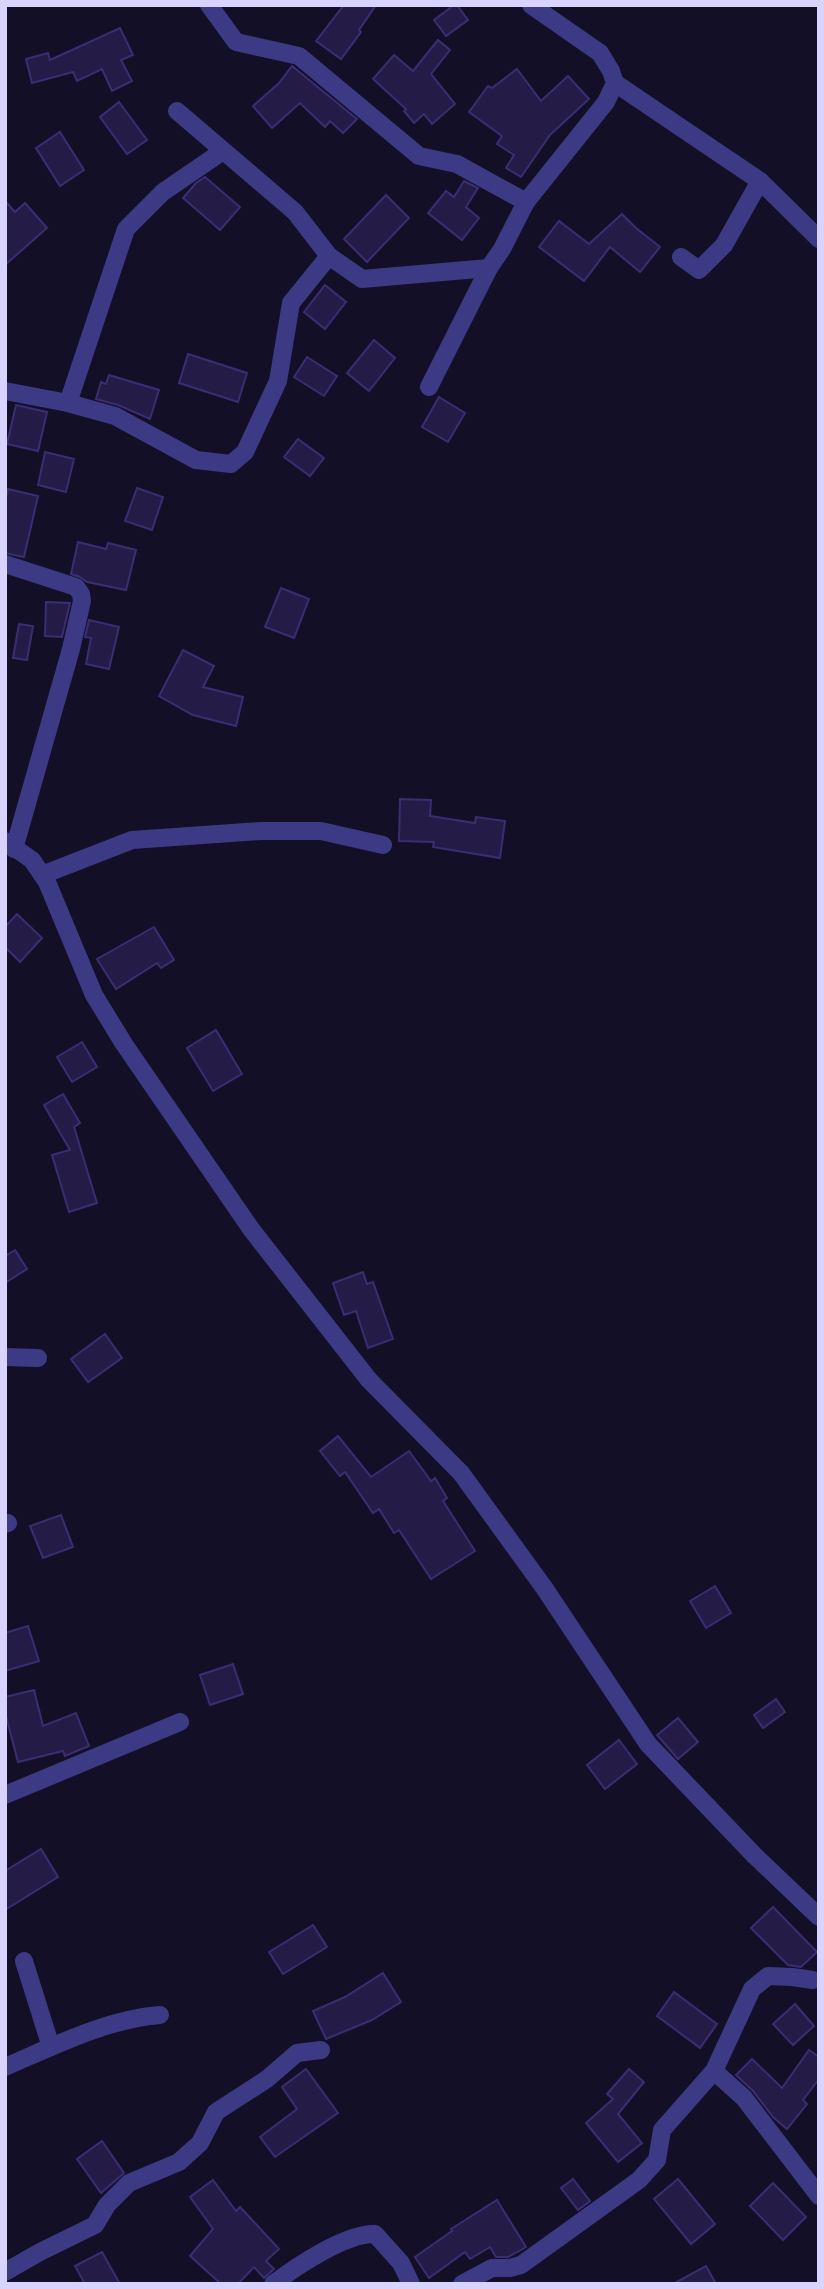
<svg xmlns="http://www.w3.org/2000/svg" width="824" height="2289" font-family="'DM Sans',sans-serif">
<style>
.building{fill:#241b47;stroke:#3b2d73;stroke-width:2}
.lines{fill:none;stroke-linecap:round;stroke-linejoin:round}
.minor{stroke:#3d3a85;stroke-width:18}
</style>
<rect width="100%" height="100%" fill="#130f26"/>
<!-- building -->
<g class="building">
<path d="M344,5H376L359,30L361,32L341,59L316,41Z"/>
<path d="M454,5H457L468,20L446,36L434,20Z"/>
<path d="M120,28L133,55L121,60L132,81L112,91L102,69L77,81L73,72L32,83L26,59L48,53L50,60Z"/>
<path d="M438,40L450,50L431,74L455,104L432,124L424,114L414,123L404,111L406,109L373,79L394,55L413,71Z"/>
<path d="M292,66L357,119L343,133L330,121L325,127L300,103L272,128L253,106L279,83Z"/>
<path d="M517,69L541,101L568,76L589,99L550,135L521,177L506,168L514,155L497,144L502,136L469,112L488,86L492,88Z"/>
<path d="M119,102L147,140L127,154L100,117Z"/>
<path d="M60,132L84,170L60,186L36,148Z"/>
<path d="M205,177L240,207L220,230L183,198L196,183Z"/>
<path d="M464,181L478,188L466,207L479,218L462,240L428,213L446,191L454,197Z"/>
<path d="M386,195L409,218L367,262L344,239Z"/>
<path d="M5,201L15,212L25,203L47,228L5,265Z"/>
<path d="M622,214L636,228L660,247L640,272L610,247L584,281L539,247L559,221L589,244Z"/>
<path d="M325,285L346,302L325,329L304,312Z"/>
<path d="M374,340L395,358L369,391L347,373Z"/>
<path d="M188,354L247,373L238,402L179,383Z"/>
<path d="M307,357L337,376L324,396L294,377Z"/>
<path d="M109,375L159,390L150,419L118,405L96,399L101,382L106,384Z"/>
<path d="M439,397L465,413L448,442L422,427Z"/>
<path d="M16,405L47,412L38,451L7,444Z"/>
<path d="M298,439L324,458L310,476L284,457Z"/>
<path d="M45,452L74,459L66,492L38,485Z"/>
<path d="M137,488L163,497L152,530L125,521Z"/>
<path d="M8,489L38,496L24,557L5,553V502Z"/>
<path d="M78,542L106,549L108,543L136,550L126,590L87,582L80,577L71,574Z"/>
<path d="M281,588L309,599L294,638L265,627Z"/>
<path d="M46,602L70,603L62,637L45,636Z"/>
<path d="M89,620L119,627L109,669L86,664L91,638L85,637Z"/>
<path d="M19,624L33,626L27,660L13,658Z"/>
<path d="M183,650L214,666L203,687L243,697L236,726L193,715L159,696Z"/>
<path d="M400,799L431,800L430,816L475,823L476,817L505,821L500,858L433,847L434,842L399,841Z"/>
<path d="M17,914L42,938L20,962L5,947V927Z"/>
<path d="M154,927L174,960L161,968L157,963L116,989L97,959Z"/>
<path d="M216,1030L242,1074L213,1091L187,1048Z"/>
<path d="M82,1042L97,1067L72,1082L57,1057Z"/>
<path d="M63,1094L80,1123L74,1127L97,1203L69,1212L52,1155L70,1150L44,1105Z"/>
<path d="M15,1250L27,1269L5,1283V1256Z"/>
<path d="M363,1272L367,1284L373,1282L393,1339L368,1348L356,1311L344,1315L333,1283Z"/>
<path d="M105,1334L122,1358L88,1382L71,1359Z"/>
<path d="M338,1436L371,1477L409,1451L431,1481L435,1478L447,1498L443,1501L475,1551L431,1579L399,1530L394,1533L379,1509L373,1513L345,1472L340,1476L320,1451Z"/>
<path d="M61,1515L73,1547L43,1558L30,1526Z"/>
<path d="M715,1586L731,1613L706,1628L690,1601Z"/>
<path d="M28,1626L39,1661L5,1671V1633Z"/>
<path d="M233,1664L243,1694L210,1705L200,1675Z"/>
<path d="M34,1690L43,1726L76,1713L89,1746L65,1756L63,1751L18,1762L5,1712V1697Z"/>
<path d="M776,1699L785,1712L763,1728L754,1715Z"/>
<path d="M678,1718L698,1742L678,1759L657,1735Z"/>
<path d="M619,1740L637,1764L605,1789L587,1765Z"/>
<path d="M41,1849L58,1877L5,1910V1871Z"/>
<path d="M773,1907L817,1952L801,1967L788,1965L751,1928Z"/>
<path d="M313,1925L327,1947L283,1974L269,1952Z"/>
<path d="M383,1973L401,2002L372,2020L326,2039L313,2011L345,1997Z"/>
<path d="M674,1992L717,2024L700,2048L657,2016Z"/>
<path d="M795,2004L814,2026L793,2045L773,2024Z"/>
<path d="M809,2050L819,2057V2079L803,2100L807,2104L787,2129L773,2117L753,2091L736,2075L752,2059L782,2088Z"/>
<path d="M306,2069L338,2113L275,2157L260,2137L297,2109L282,2087Z"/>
<path d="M629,2069L644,2082L618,2114L642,2143L618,2162L586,2123L613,2099L607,2094Z"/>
<path d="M102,2141L124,2173L101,2193L77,2159Z"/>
<path d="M573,2179L590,2201L578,2210L561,2188Z"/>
<path d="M678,2179L715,2224L691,2244L654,2199Z"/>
<path d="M213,2180L236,2211L240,2207L279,2249L266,2261L274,2269L264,2278L254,2267L238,2284H221L190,2256L213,2229L190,2197Z"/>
<path d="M773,2183L806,2217L783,2240L750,2206Z"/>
<path d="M497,2200L526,2247L508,2257H496L490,2247L470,2259L465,2252L429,2278L415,2257L452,2231L451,2229Z"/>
<path d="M102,2252L120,2284H85L75,2266Z"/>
<path d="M706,2266L716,2284H673Z"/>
</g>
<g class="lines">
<!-- minor -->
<g class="minor">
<path d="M209,5L236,42L299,56L419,156L457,164L526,202"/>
<path d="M615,83L760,181L819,239"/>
<path d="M177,111L295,212L329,256L362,279L489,268"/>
<path d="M681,257L699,270L724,245L760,181"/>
<path d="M429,387L489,268L502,249L526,202L606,102L615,83L611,71L600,53L531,5"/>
<path d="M5,391L68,403L115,416L196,460L231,464L245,452L278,381L291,303L329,256"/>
<path d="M68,403L126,229L163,192L223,151"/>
<path d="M5,564L76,587L81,594L82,601L71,649L14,849"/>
<path d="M5,841L32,860L47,882L94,995L124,1044L251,1229L369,1380L461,1473L545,1589L648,1744L754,1855L819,1917"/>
<path d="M42,875L132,840L261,831H321L383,845"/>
<path d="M5,1357L38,1358"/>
<path d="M5,1524L8,1523"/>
<path d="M5,1795L180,1722"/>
<path d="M24,1961L51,2047"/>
<path d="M5,2067C54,2046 107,2019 160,2015"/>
<path d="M714,2071L744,2098L819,2196"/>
<path d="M5,2272L40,2252L95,2225L107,2205L129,2183L179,2162L200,2143L216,2112L267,2079L297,2053L321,2050"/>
<path d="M273,2284C297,2266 346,2233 375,2234L401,2263L411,2284"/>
<path d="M462,2284L492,2268H510L521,2265L639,2180L657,2160L662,2130L714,2071L752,1989L768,1976L792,1977L813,1980"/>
</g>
</g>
<!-- border -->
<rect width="824" height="2289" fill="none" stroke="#d9d4ff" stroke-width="14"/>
</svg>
